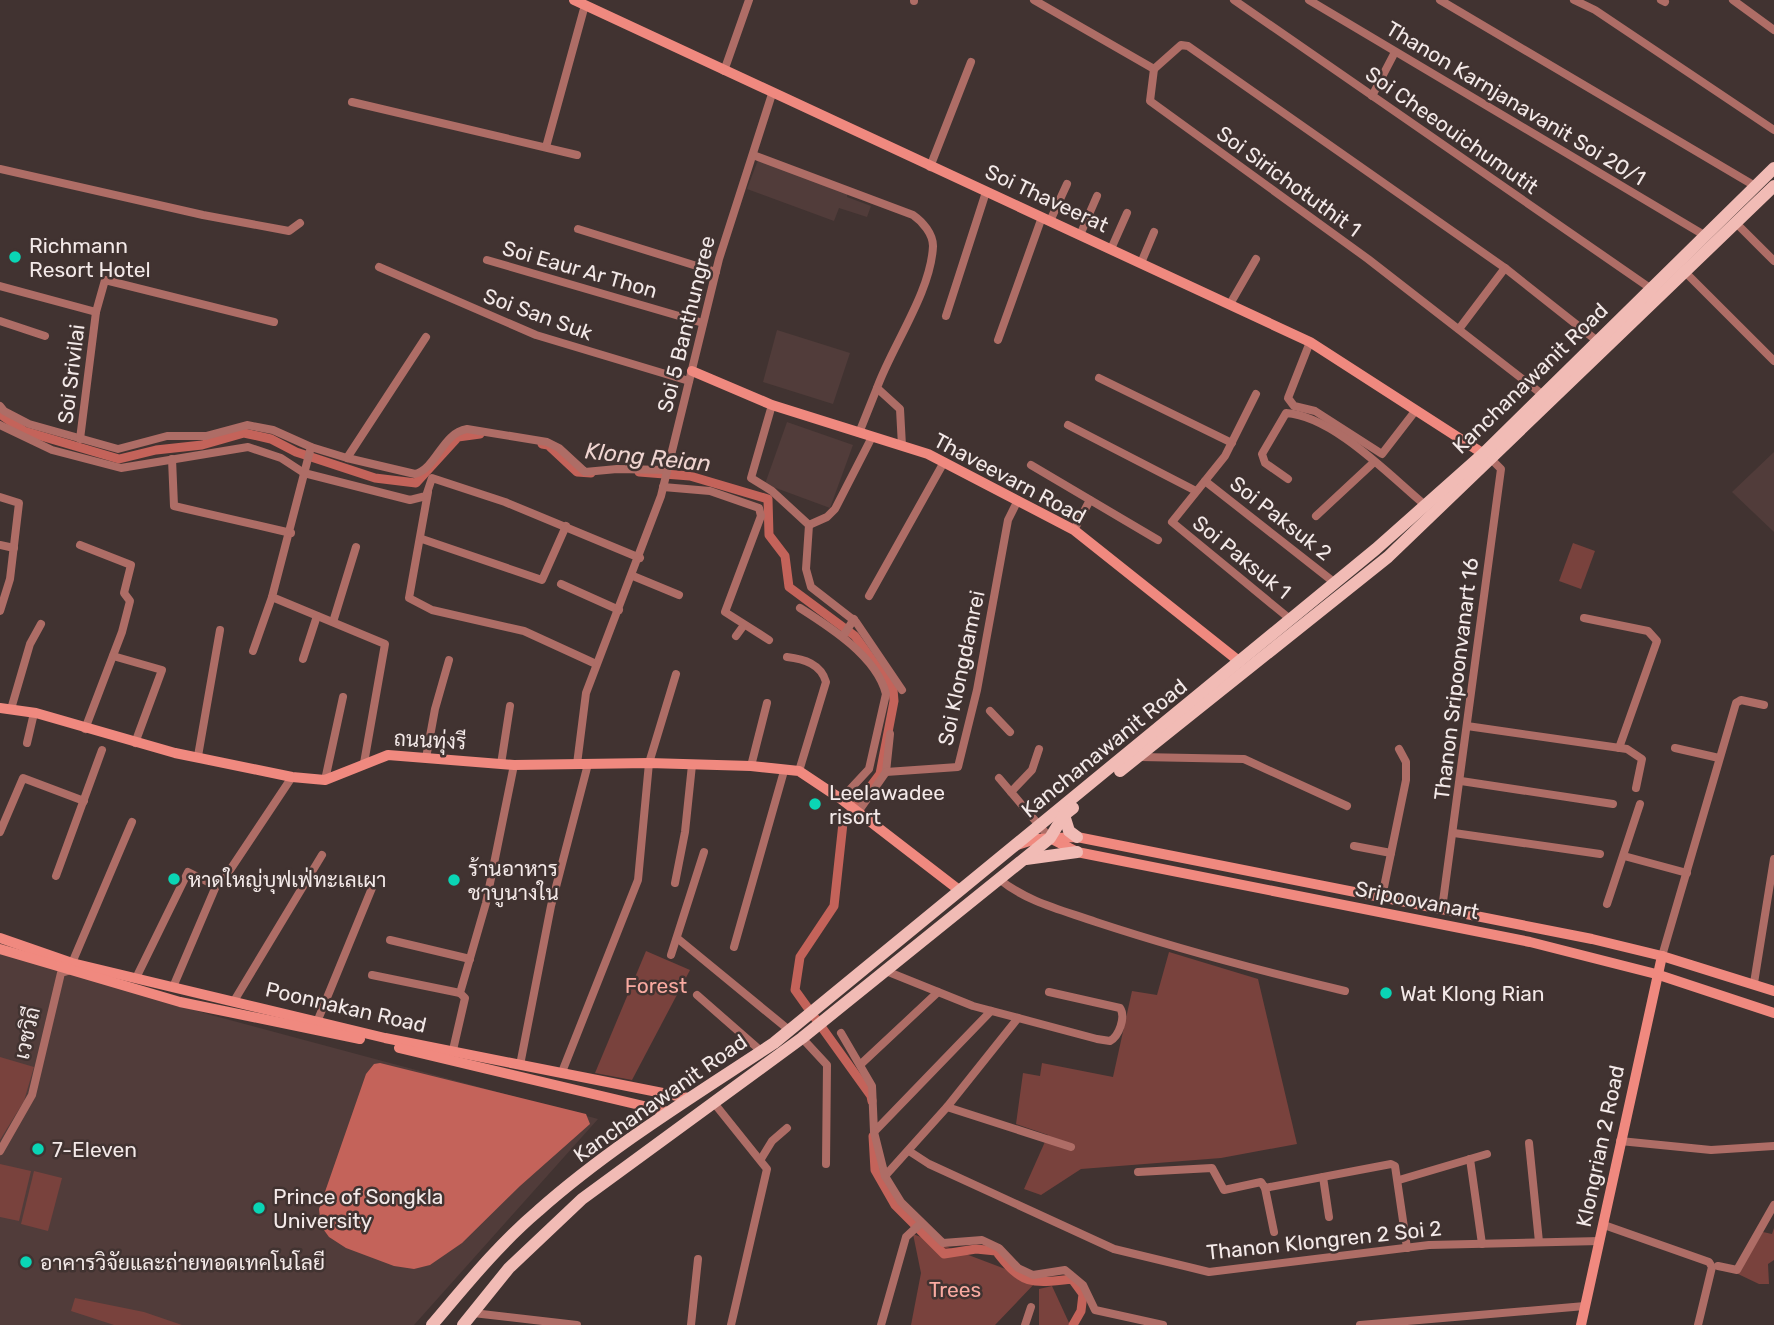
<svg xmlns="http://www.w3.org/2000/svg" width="1774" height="1325" font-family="Rubik,Sarabun,sans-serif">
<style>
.built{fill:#513c3a}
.green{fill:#79423d}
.water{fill:#c4635a}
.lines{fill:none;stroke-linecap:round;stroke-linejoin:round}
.canal{stroke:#c4635a;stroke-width:9}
.street{stroke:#ae6d66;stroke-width:8}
.secondary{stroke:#f0897f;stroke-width:10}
.primary{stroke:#f1bbb5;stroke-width:12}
.poi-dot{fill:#0ad5b5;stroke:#413331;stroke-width:2.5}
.labels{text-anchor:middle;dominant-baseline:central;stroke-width:5;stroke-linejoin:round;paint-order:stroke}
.street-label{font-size:21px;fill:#f3e9e8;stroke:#413331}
.poi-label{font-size:21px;fill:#f3e9e8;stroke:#413331;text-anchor:start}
.park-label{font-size:21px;fill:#f9aaa1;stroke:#413331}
.water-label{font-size:23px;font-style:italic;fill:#efd4d0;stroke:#413331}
</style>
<rect width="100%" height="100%" fill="#413331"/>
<!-- built -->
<g class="built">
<path d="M758,160L847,192V197L871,206L867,217L839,208L834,221L747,189Z"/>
<path d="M777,330L850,353L833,404L763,382Z"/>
<path d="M787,422L853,445L830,508L765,484Z"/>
<path d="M1774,452V532L1732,492Z"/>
<path d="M0,952L211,1015L598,1119L414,1325H0Z"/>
</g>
<!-- green -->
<g class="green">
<path d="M1573,543L1595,551L1581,589L1559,581Z"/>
<path d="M646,951L690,970L632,1080L595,1073Z"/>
<path d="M1169,952L1258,979L1297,1144L1221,1158L1081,1169L1041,1195L1024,1189L1048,1135L1016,1124L1023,1073L1040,1076L1042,1063L1113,1077L1132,991L1157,995Z"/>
<path d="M0,1057L34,1067L24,1101L0,1140Z"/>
<path d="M0,1164L31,1171L19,1221L0,1217Z"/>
<path d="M34,1171L62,1178L48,1231L21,1224Z"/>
<path d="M1774,1228V1260L1768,1264L1769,1284H1759L1738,1274L1763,1232L1772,1234Z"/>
<path d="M913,1234L1037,1281L995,1325H911L921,1273Z"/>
<path d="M1052,1286L1070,1325H1039V1289Z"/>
<path d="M75,1298L144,1312L182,1325H114L71,1311Z"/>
</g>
<!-- water -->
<path class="water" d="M380,1063L586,1114L590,1124L520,1186L462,1243L430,1265L414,1269L394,1266L346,1248L329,1237L321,1226L319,1209L366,1074L374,1064Z"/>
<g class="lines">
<!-- canal -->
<g class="canal">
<path d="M0,414L24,431L119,459L156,450L202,445L244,433L271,439L296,452L375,478L416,483L458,437L480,434"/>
<path d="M542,444L548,445L577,472L591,473"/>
<path d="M639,472L690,476L768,499L769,535L785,556L789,587L855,636L893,689L894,701L880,774L843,823L834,906L800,957L795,990L871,1096L872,1101"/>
<path d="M873,1136L875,1170L895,1205L944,1254L976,1249L996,1251C1022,1285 1031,1284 1072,1279L1083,1294L1081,1311L1073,1325"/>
</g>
<!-- street -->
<g class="street">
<path d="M1034,0L1154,69"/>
<path d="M1234,0L1650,288"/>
<path d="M1309,0L1704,235"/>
<path d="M1440,0L1755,186"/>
<path d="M1574,0L1595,10L1774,130"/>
<path d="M1661,0L1665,2"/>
<path d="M1733,0L1774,30"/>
<path d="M914,1V0"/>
<path d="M1154,69L1181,45L1188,46L1505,268L1596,340"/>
<path d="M1154,69L1150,101L1368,259L1543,395"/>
<path d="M724,71L749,0"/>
<path d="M1372,96L1395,52"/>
<path d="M352,102L577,155"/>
<path d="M546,147L585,5"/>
<path d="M753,155L913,215C923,222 933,234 933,246C931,292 892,346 877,388L900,409L902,446"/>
<path d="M930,167L971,62"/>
<path d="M0,169L203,215L289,231L300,223"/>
<path d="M1050,221L1067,184"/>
<path d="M1735,222L1774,261"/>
<path d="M578,229L716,272"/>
<path d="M1080,235L1097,196"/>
<path d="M1111,249L1127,213"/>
<path d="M487,260L703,323"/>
<path d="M1141,263L1154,232"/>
<path d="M379,267L536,335L689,381"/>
<path d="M1684,271L1774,361"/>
<path d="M0,286L96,312"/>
<path d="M1230,304L1256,259"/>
<path d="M946,316L986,192"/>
<path d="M0,321L45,336"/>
<path d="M1459,329L1505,268"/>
<path d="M998,340L1042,217"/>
<path d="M1310,342L1288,398L1294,406L1315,411L1382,454L1416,410"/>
<path d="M1099,378L1232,443"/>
<path d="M1256,394L1225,456L1172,522L1290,619"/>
<path d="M772,405L751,478L772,491L809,525L806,569L811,587L856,622L902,690"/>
<path d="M0,406L4,411L29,424L118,449L167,436H206L247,425L273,430L311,447L347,458L415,474C437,468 442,433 467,429L547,442L559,448L585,472L617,469L667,470"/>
<path d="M0,425L52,450L121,468L248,447L281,458L304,473L410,500L426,496L432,478L505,502L640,558"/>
<path d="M1068,425L1196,491"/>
<path d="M859,433L877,388"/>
<path d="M80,439L96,312L105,280L274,322"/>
<path d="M311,447L272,597L385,644L364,763"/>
<path d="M347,458L426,337"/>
<path d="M172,459L174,506L291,533"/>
<path d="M1031,465L1158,540"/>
<path d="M1288,479L1265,463L1262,454L1286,413C1333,416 1389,475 1425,505"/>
<path d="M1205,481L1335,583"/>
<path d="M663,487L710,491L759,508L761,516L725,612L769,640"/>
<path d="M428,492L409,598L432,610L524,631L596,664"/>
<path d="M0,497L19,503L10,579L0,611"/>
<path d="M1316,516L1373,463"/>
<path d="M809,525L827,517L835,509L872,437"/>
<path d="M1074,530L1090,500"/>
<path d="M422,539L542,580L566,526"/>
<path d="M0,545L14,548"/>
<path d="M80,545L131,565L124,593L130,601L122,632L85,729"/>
<path d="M633,576L679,595"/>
<path d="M561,584L619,610"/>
<path d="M869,596L944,462"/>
<path d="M800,608C830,627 877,657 886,694L869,769L841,799"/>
<path d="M1584,618L1648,631L1657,641L1619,748"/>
<path d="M333,622L356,547"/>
<path d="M736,636L744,625"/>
<path d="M843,636L854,619"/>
<path d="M253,651L272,597"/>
<path d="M113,656L162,670L135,743"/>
<path d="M787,657C804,659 821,664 826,682L799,771"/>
<path d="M303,659L317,616"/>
<path d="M11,709L30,644L41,624"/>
<path d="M990,711L1010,732"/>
<path d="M1467,726L1627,749L1642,759L1636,788"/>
<path d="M27,743L34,713"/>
<path d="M1675,748L1719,758"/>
<path d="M198,756L220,630"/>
<path d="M1140,757L1244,759L1347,806"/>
<path d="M426,758L435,709L449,660"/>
<path d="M501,764L510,706"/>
<path d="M577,764L586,693L661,496L719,259L772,94"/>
<path d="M751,766L767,703"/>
<path d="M886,772L890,734"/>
<path d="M999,778L1050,838"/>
<path d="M325,780L343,697"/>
<path d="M1461,781L1613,804"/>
<path d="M1011,792L1032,770L1039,749"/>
<path d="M858,812L886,772L958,767L977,690L1008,520L1018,500"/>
<path d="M0,832L23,778L84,801"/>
<path d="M1454,833L1600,854"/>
<path d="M1354,846L1391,853"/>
<path d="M1624,856L1687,873"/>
<path d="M56,876L102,750"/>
<path d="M999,879C1027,902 1062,910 1096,922C1178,949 1261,971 1345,991"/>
<path d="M675,883L685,832L692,765"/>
<path d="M216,886L222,882L292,777"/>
<path d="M1382,897L1406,780V762L1399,749"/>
<path d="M1607,904L1640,804"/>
<path d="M1442,909L1501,469L1490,458"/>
<path d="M677,938L789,1030"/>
<path d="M390,940L470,959"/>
<path d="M734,947L784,771"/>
<path d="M671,955L704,852"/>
<path d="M1662,956L1736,703L1741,700L1764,705"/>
<path d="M72,963L132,822"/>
<path d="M886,971L973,1006L1097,1039L1110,1041C1119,1036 1126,1017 1120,1008L1049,992"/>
<path d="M372,975L460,993"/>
<path d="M136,978L188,872L216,886"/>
<path d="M1754,983L1774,859"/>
<path d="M173,987L216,886"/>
<path d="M697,995L761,1051"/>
<path d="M234,1001L322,855"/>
<path d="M1018,1018L947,1107L885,1176L901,1202L943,1243L982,1240L999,1248L1018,1268L1033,1275L1065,1270L1083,1285L1095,1310L1163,1325"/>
<path d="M317,1022L372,888"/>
<path d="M841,1033L872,1086L874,1132L991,1011"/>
<path d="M802,1038L827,1065L826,1164"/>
<path d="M453,1050L465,998L460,993L486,903L514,765"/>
<path d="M861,1064L938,992"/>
<path d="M520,1065L551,906L588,764"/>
<path d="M562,1072L638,880L649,763L676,674"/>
<path d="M714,1103L767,1169L731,1325"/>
<path d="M947,1107L1071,1147"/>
<path d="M874,1132L885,1176"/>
<path d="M1620,1141L1711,1150L1774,1146"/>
<path d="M1529,1143L1539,1242"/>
<path d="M0,1151L32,1095L61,973L68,971"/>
<path d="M909,1151L929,1164L1114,1249L1209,1272L1429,1245L1600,1241"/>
<path d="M761,1159L772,1141L787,1128"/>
<path d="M1470,1159L1482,1244"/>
<path d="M1138,1172L1212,1168L1224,1190L1261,1182L1265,1188L1391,1164L1395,1166L1407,1248"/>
<path d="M1323,1177L1329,1217"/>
<path d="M1399,1180L1487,1154"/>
<path d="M1265,1188L1274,1232"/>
<path d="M1604,1225L1709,1262L1712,1267L1698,1325"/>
<path d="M1718,1266L1737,1270L1774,1205"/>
<path d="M473,1313L577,1325"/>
<path d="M691,1325L698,1259"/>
<path d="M881,1325L906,1237L921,1223"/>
<path d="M1025,1325L1031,1307"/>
<path d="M1360,1325L1585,1306"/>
</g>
<!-- secondary -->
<g class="secondary">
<path d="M574,0L1310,342L1490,458"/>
<path d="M692,371L772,405L928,454L1074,530L1240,662"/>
<path d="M0,708L36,713L175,753L292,777L325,780L388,755L514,765L649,763L751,766L799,771L841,799L959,890"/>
<path d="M1052,839L1077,852L1530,942L1656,974L1774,1013"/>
<path d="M1017,845L1036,839L1077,837L1592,939L1662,956L1774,991"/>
<path d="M0,938L72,963L385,1038L688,1098"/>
<path d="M0,949L180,1002L360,1039"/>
<path d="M399,1048L669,1112"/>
<path d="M1581,1325L1662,956"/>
</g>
<!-- primary -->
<g class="primary">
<path d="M1120,771L1388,557L1774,186"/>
<path d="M1064,815L1069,831L1077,837"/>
<path d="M1026,859L1077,852"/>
<path d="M432,1325C466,1285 498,1245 538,1211C610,1147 694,1096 774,1043L1376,549L1483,454L1774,168"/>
<path d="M463,1325L509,1268L582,1199L802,1038L1050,838L1064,815L1073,808"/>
</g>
</g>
<!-- markers -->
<g class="poi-dot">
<circle cx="15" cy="257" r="7"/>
<circle cx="815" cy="804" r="7"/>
<circle cx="174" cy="879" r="7"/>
<circle cx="454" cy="880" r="7"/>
<circle cx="1386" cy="993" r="7"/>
<circle cx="38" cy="1149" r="7"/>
<circle cx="259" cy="1208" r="7"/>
<circle cx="26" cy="1262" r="7"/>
</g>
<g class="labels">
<!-- street labels -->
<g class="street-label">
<text transform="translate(1516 103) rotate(31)">Thanon Karnjanavanit Soi 20/1</text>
<text transform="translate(1452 130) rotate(35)">Soi Cheeouichumutit</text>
<text transform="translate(1289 181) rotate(36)">Soi Sirichotuthit 1</text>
<text transform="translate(1047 198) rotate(25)">Soi Thaveerat</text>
<text transform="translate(580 269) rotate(16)">Soi Eaur Ar Thon</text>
<text transform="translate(538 314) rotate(20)">Soi San Suk</text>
<text transform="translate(686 324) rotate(-76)">Soi 5 Banthungree</text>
<text transform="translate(71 374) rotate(-83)">Soi Srivilai</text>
<text transform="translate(1530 378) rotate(-44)">Kanchanawanit Road</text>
<text transform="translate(1010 478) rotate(28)">Thaveevarn Road</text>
<text transform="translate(1281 518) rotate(38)">Soi Paksuk 2</text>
<text transform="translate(1242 557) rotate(39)">Soi Paksuk 1</text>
<text transform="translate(961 668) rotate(-78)">Soi Klongdamrei</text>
<text transform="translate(1456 679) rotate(-83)">Thanon Sripoonvanart 16</text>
<text transform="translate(430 740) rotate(3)">ถนนทุ่งรี</text>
<text transform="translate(1104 748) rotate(-39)">Kanchanawanit Road</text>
<text transform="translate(1417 900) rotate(11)">Sripoovanart</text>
<text transform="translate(346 1007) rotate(13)">Poonnakan Road</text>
<text transform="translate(27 1033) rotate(-77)">เวชวิถี</text>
<text transform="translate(660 1098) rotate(-35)">Kanchanawanit Road</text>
<text transform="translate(1600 1146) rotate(-78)">Klongrian 2 Road</text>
<text transform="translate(1324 1240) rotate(-6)">Thanon Klongren 2 Soi 2</text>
</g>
<!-- poi labels -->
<g class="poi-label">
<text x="29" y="245">Richmann<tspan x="29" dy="24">Resort Hotel</tspan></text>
<text x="829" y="792">Leelawadee<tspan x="829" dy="24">risort</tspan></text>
<text x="468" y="868">ร้านอาหาร<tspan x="468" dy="24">ชาบูนางใน</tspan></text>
<text x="188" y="879">หาดใหญ่บุฟเฟ่ทะเลเผา</text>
<text x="1400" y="993">Wat Klong Rian</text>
<text x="52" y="1149">7-Eleven</text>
<text x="273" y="1196">Prince of Songkla<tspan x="273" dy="24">University</tspan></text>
<text x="40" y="1262">อาคารวิจัยและถ่ายทอดเทคโนโลยี</text>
</g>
<!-- park labels -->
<g class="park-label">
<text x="656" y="985">Forest</text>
<text x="955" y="1289">Trees</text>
</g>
<!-- water labels -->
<g class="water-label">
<text transform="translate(648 457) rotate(6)">Klong Reian</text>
</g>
</g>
</svg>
